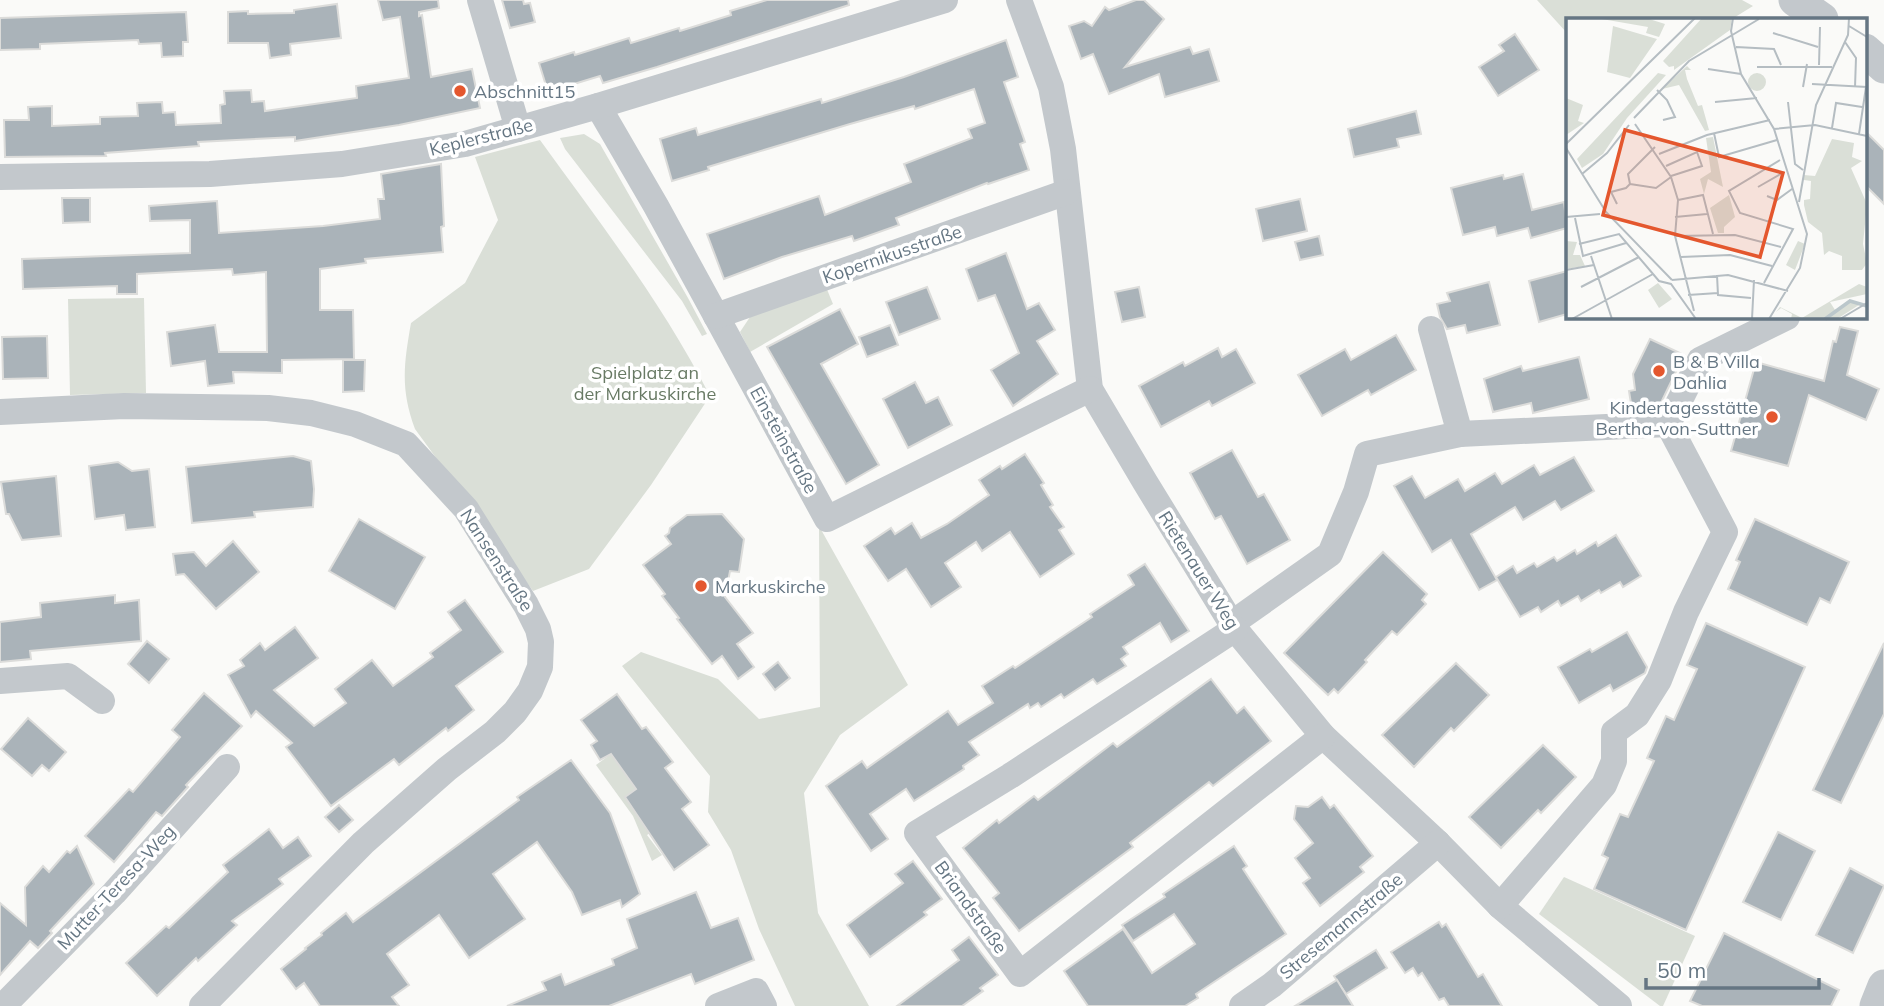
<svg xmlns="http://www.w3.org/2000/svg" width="1884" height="1006" font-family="Mulish,sans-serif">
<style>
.green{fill:#dadfd7}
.building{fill:#aab3b9;stroke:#dcdcda;stroke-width:2}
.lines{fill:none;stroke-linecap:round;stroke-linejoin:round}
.minor{stroke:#c3c8cc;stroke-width:26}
.tertiary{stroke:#c3c8cc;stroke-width:33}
.poi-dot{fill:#e4572e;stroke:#fff;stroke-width:2.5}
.labels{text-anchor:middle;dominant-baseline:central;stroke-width:7;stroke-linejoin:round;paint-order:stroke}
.poi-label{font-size:18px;fill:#657683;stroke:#fff;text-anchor:start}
.street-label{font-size:18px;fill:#657683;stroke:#fff}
.park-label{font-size:18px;fill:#687a64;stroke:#fff}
.inset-river{fill:none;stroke:#bbc7cb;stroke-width:3.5}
.inset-road{fill:none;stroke:#b5bdc2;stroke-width:2}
.view{fill:#e4572e;fill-opacity:0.15;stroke:#e4572e;stroke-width:3.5}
.inset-edge{fill:none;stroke:#657683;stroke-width:3.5}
</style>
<rect width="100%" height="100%" fill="#fafaf8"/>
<!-- green -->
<g class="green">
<path d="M1537,0H1742L1753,6L1732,19H1567V33Z"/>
<path d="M584,134L600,144L688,298L707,334L702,336L682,301L565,149L560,138Z"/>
<path d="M540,140C600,223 663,304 710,396L651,485L589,569L533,591L415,429C400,389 404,363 411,323L465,283L498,220L475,157Z"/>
<path d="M826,287L833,304L750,352L740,332L752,314Z"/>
<path d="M144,298L146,393L70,395L68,299Z"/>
<path d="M819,526L908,685L840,735L804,793L818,913L869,1006H795L759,929L731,850L708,812L710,776L622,666L641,652L718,679L759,719L820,707Z"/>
<path d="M611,754L636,789L630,794L657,828L647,835L662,855L652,861L633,816L596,765Z"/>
<path d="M1564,877L1695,936L1663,1006H1660L1539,914Z"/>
</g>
<!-- building -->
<g class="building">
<path d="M378,0H438L439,8L419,12V16L422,15L431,77L472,69L480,108L399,125L295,141V137L198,142L199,146L105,153L106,156L5,157L4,120H29L28,107L52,106V126L100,124V117L138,116L137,103L162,102L163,113L175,112L176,125L221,123L220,105L225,104L224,91L251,90L252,102L264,101L265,111L357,98L356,86L409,78L400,17L383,20Z"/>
<path d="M502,0H523L524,4L530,3L535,22L510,28Z"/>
<path d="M767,0H848L849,5L657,67L603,83L600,76L548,92L539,63L574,52L575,55L629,38L631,43L679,28L680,31L731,15L730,11Z"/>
<path d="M1136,0H1144L1164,19L1125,67L1190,47L1193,54L1209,49L1219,81L1165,97L1159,74L1109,94L1093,54L1081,59L1069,26L1084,21L1092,26L1105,7L1109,10Z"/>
<path d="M337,4L341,38L290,44L291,55L270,58L268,43H228V12L248,11V14L294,13V10Z"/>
<path d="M186,12L188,42H183V56L162,57L161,43L139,44L138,40L40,44V49L0,50V18Z"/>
<path d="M1515,34L1539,70L1498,96L1479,67L1504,51L1499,45Z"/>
<path d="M1006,40L1018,77L1004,82L1025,142L1020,144L1029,170L988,184L987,183L896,218L899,225L854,241L852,236L782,257L724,279L707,234L819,196L825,215L911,182L904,164L972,138L968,129L985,123L974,89L915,109L914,106L850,124L708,167L709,170L672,181L660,139L696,128L698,135L821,99L822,103L904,77Z"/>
<path d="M1416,111L1421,134L1397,139L1399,147L1354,157L1348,129Z"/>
<path d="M1865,131L1884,150V204L1865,185Z"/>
<path d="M441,164L444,226L441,227L443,252L365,259L366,263L320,269V310H353L354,359L282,360V373L233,372L234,383L208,386L205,361L171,366L167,332L215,325L219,352H267L266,272L233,275L232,269L137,274V294H117V286L23,289L22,259L190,253V220L150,221L149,206L217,201L219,233L323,226L380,219L378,199H384L381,174Z"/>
<path d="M1523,174L1532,210L1564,202L1567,228L1531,238L1528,228L1497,236L1495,227L1463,235L1451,188L1503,175L1504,179Z"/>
<path d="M62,198H90V222L63,223Z"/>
<path d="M1300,199L1307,231L1263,241L1256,209Z"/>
<path d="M1319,236L1323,255L1300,260L1295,242Z"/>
<path d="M1006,253L1027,309L1039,303L1055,330L1037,341L1058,374L1013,406L991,370L1019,353L995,295L978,301L966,269Z"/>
<path d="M1567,271V314L1539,322L1529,281Z"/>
<path d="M1489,282L1500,325L1467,333L1465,325L1447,329L1440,317L1437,304L1450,301L1447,293Z"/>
<path d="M927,287L940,319L899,335L886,302Z"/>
<path d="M1139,287L1145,317L1122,322L1115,292Z"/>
<path d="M840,309L858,344L821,364L879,465L846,484L767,347Z"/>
<path d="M890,325L898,345L867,357L859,337Z"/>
<path d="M1840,327L1858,331L1847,375L1879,389L1866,420L1809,395L1788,466L1731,451L1756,362L1824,381L1833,341L1836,342Z"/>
<path d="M1396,335L1416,370L1371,395L1368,390L1322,416L1298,375L1345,349L1351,360Z"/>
<path d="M47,336L48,378L3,379L2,337Z"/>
<path d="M1650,339L1684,355L1658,409L1632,410L1629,391L1635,390L1633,374Z"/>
<path d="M1218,348L1222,357L1236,349L1255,383L1212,406L1209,401L1161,427L1139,386L1183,362L1185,366Z"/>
<path d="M1579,357L1589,399L1533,413L1531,403L1493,412L1484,379L1521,366L1523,371Z"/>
<path d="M343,360H365L364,391L343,392Z"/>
<path d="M915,382L926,403L938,397L952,425L908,448L883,399Z"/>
<path d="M1232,450L1258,497L1264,494L1290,540L1247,564L1221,516L1215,519L1190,473Z"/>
<path d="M1025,454L1044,483L1041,485L1053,505L1050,507L1064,527L1059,530L1074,554L1040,577L1010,532L982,551L976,542L945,563L961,587L931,607L906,569L888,581L864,546L891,528L895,534L912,523L921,538L947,524L989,495L979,480L1000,466L1002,469Z"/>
<path d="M293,456L311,461L314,489L313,507L254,512L255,517L192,523L186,467Z"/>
<path d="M1574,457L1594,491L1561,510L1555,501L1523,520L1515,507L1471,534L1497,580L1479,590L1451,540L1432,552L1394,486L1412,476L1425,498L1458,479L1465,491L1495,473L1502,484L1534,465L1540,475Z"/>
<path d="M118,462L132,471L149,469L155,527L126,530L124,515L95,519L89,466Z"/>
<path d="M56,476L61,536L22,540L9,514H6L1,482Z"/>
<path d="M722,514L744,539L739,572L730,571L725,597L753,633L737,644L754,667L738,679L722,656L712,664L677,619L679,618L662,596L665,594L643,565L671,544L665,536L669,533L670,528L687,515Z"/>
<path d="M359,519L425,557L395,609L329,571Z"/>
<path d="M1755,519L1849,562L1830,603L1820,598L1807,625L1728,589L1740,562L1736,560Z"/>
<path d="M1616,535L1641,576L1623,587L1620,582L1601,593L1599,590L1581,601L1578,596L1561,606L1558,601L1541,612L1538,607L1520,617L1496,577L1513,566L1517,573L1534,563L1537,567L1554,557L1557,561L1575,550L1577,554L1596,542L1598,546Z"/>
<path d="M233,541L259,572L216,609L184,574L176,575L173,554L194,552L206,566Z"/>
<path d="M1383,552L1427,594L1422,600L1426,604L1397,635L1392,631L1365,660L1367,662L1338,693L1334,689L1328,695L1284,653Z"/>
<path d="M1145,564L1189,631L1171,642L1160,623L1123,647L1128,654L1121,659L1126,666L1097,684L1093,679L1064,698L1061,694L1041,707L1038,703L1030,708L1028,704L969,742L979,755L963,766L964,769L914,801L906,789L870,814L888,839L871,851L826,786L862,761L867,768L948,711L958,725L993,703L982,686L1013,666L1015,668L1092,617L1090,614L1134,585L1128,575Z"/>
<path d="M115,595V603L139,600L141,641L30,651L31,659L0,662V622L41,617L40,603Z"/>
<path d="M465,600L503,652L456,686L474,710L448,731L446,728L399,765L394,759L331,806L286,747L292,743L256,711L251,717L228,675L244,666L240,660L260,643L265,650L295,627L318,658L274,690L314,726L346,703L335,689L372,660L393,686L433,657L430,653L461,630L448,612Z"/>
<path d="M1706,623L1805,667L1686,930L1594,889L1608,858L1602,855L1620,814L1628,817L1654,761L1647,758L1666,716L1674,720L1697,669L1687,665Z"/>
<path d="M1627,632L1647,667L1645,673L1613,691L1610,685L1579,703L1558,667L1590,649L1592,652Z"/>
<path d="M147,641L169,659L149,683L128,664Z"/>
<path d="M1884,643V714L1841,803L1813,790Z"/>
<path d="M778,662L790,678L775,690L763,674Z"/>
<path d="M1456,663L1489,695L1454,731L1451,728L1414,767L1382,735Z"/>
<path d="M1211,679L1237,713L1244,707L1271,741L1213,786L1209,782L1130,843L1133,847L1019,931L993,898L999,893L963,848L997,820L999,823L1034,796L1038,800L1113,743L1117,747Z"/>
<path d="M204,693L242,726L186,785L188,787L162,816L156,812L114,862L85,836L129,789L133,792L180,737L172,730Z"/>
<path d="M617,694L642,729L646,727L673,762L665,768L691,802L682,809L709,845L674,870L625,797L636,789L611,754L600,760L591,745L597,741L581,720Z"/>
<path d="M28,718L66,752L49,771L42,765L32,776L1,749Z"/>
<path d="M1543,745L1576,777L1541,813L1538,810L1501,848L1469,817Z"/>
<path d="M571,760L610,813L640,894L622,907L620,900L582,915L572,892L537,842L493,874L525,919L469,958L439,915L387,954L409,985L392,997L399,1006H320L304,983L296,989L281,969L306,949L305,948L322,935L321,933L346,913L353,922L519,800L517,797Z"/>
<path d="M1322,797L1330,808L1334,805L1373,856L1360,867L1364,872L1320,906L1303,883L1310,878L1295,858L1313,843L1294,819L1296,806L1308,807Z"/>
<path d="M339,805L353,820L339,832L325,817Z"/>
<path d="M269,829L283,848L298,837L311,856L279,879L283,884L232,921L237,925L198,961L196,958L157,996L126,963L166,926L169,928L228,872L223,865Z"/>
<path d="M1778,832L1815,851L1781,920L1743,902Z"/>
<path d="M77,846L94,884L50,931L52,933L38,948L30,941L0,975V903L26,925L25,887L43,866L49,872L67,851L70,853Z"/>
<path d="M1234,846L1247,866L1243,869L1286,934L1196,994L1198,998L1185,1006H1088L1064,971L1123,929L1152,973L1195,944L1174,914L1133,941L1122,925L1165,897L1163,894Z"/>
<path d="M913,861L942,899L924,912L927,915L870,957L847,925L903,883L895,874Z"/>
<path d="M1850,868L1884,886L1853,953L1816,935Z"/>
<path d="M696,892L711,928L738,918L754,960L695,984L691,974L609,1006H507L546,990L542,982L561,974L565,985L614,965L612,959L637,948L627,919Z"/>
<path d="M1439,922L1442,927L1446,924L1478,977L1483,974L1502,1006H1449L1444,998L1439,1000L1422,973L1418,976L1413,968L1405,973L1391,952Z"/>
<path d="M1724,933L1839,990L1831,1006H1702L1690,1001Z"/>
<path d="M969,937L998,975L980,988L983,991L962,1006H897L959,960L952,950Z"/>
<path d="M1376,950L1387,968L1346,994L1334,976Z"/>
<path d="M1337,980L1353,1006H1295Z"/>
</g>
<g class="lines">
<!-- minor -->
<g class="minor">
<path d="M480,0L518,129"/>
<path d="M1019,0L1051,87L1063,149L1090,389L1145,482L1235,629L1323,736L1438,843L1500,906L1619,1006"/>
<path d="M598,106L656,206L827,519L1090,389"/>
<path d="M0,177L210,174L342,164L465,144L598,106L945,0"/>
<path d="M716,316L1067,192"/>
<path d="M1431,329L1460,434"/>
<path d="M0,412L124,406L268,408L311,413L355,424L406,444L466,509L526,605L538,629L541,642L540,667L530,691L515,712L495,732L447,769L363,843L202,1006"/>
<path d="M1231,624L1330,554L1356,492L1367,454L1460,434L1668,424"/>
<path d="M1235,629L1010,776L917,833L1020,974L1323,736"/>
<path d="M0,681L68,676L102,701"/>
<path d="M1500,906L1604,785L1614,761V732L1637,715L1659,680L1686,612L1725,532L1668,424L1700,360L1787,317"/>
<path d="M3,1006L114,893L227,767"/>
<path d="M718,1006L756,991L764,1006"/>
<path d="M1242,1006L1272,985L1438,843"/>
</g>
<!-- tertiary -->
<g class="tertiary">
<path d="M1795,0L1822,19"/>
<path d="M1865,50L1884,67"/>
<path d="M1876,1006L1884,986"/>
</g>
</g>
<!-- markers -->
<g class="poi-dot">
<circle cx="460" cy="91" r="7"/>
<circle cx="1659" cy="371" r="7"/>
<circle cx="1772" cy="417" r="7"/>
<circle cx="701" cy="586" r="7"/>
</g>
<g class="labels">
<!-- poi labels -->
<g class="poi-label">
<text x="474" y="91">Abschnitt15</text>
<text x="1673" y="361">B &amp; B Villa<tspan x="1673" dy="21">Dahlia</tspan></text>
<text x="1758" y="407" text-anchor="end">Kindertagesstätte<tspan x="1758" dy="21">Bertha-von-Suttner</tspan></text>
<text x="715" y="586">Markuskirche</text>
</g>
<!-- street labels -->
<g class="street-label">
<text transform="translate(481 137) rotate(-14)">Keplerstraße</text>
<text transform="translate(892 254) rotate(-19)">Kopernikusstraße</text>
<text transform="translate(784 440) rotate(61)">Einsteinstraße</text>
<text transform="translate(497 560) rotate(57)">Nansenstraße</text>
<text transform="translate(1199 570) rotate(58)">Rietenauer Weg</text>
<text transform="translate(116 887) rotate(-47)">Mutter-Teresa-Weg</text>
<text transform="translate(971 907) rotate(54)">Briandstraße</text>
<text transform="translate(1341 926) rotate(-40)">Stresemannstraße</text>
</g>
<!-- park labels -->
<g class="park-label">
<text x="645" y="372">Spielplatz an<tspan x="645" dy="21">der Markuskirche</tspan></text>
</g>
</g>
<!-- overview -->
<g transform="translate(1566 18)">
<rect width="301" height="301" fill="#fafaf8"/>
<path d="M30,0H80L99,6L93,19L80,15L82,9ZM136,0H166L164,12L108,52V48L103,49L97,43ZM47,8L91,21L64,60L41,54ZM121,48L125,52H119L121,61L132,88L136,87L143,112L139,113L113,67L96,71ZM182 64a9 9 0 1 1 18 0a9 9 0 1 1-18 0ZM92,55L100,57L61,100L37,136L16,150L11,141ZM0,80L17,87L12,103L18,105L0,117ZM147,119L157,169L142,161L138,176L134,161L145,154L140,120ZM266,121L288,125L286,139L296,143L285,150L301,186L297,226L301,245L296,252H276V238L263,233L258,237L256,215L242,204L238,187V182L244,181L245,163L238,162V157L249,158ZM163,177L169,199L158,209V215H152L144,190ZM0,223L11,224L7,237H14L19,248L0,251ZM232,223L239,226L229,252L220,247ZM92,265L106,281L93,290L82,272ZM293,266L301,269V276L264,284L269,292L285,283L296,285L271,301H225L226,296L215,290L210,294L214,289L236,300Z" fill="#dadfd7"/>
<path class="inset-river" d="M259,301L284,283L301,288"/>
<path class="inset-road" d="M167,0L165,13L175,56L208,111L241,216L234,250L203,301M283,8L301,19M207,15L252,29M279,24L290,40L289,69M170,29L208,31L215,47M253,47L254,9M191,49H266M142,51L175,56M246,66L301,69M237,69L241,46M91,72L101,82L109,99L97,102M149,84L191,80M222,84L229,146L237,152M68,100L123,43L193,1M69,106L105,159L112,182L109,218L128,293M266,110L270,85L296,89M208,111L249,107L301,118M148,115L153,139L211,122M293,116L300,69M0,126L129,0M0,130L40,194L106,262M93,136L141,117L204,102M100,148L131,134L136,148L105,158M16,156L41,135L63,107M64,166L90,170L105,159M192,169L218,154M201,178L211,182L226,171M112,182L137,177L147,216M233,184L250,87L282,17L283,0M51,186L45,174L60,170L64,166L62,156L89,129M0,199L34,196M109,199L141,196M9,200L17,238L60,225M109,218L169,217L215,229M13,226L53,216L93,263L105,266L130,301M25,238L46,301M115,239L164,237L206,248M0,252L28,247M151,257L152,277L185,280M106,262L162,257L222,273M198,265L227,211L174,195L163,173L214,142M15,269L73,239M122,277L152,275M6,301L87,256M186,301L188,262M274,301L301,285"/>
<path class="view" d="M59,112L217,155L194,239L37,197Z"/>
<rect width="301" height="301" class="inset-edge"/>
</g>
<!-- scale -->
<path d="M1646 978v10h173v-10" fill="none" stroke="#657683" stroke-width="3.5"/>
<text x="1657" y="978" font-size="21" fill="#657683" stroke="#ffffff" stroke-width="5" paint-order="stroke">50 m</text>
</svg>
